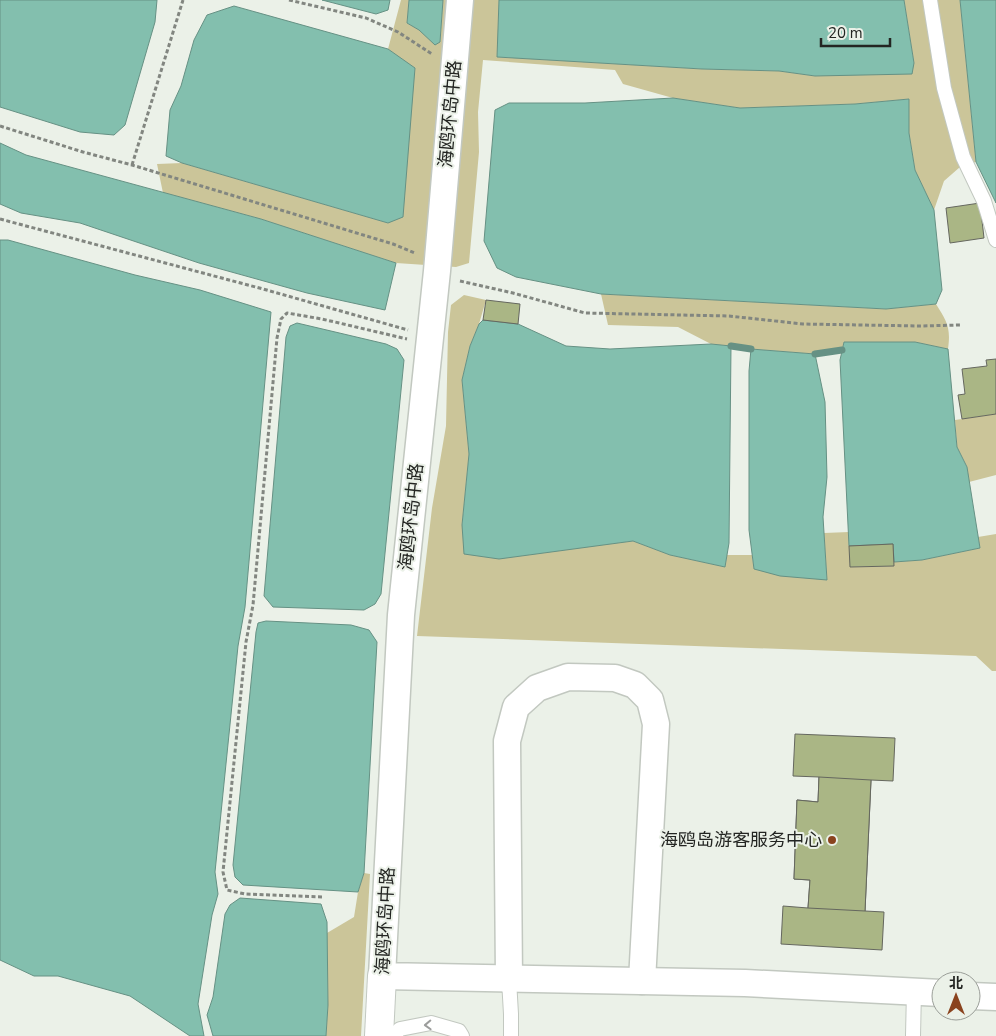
<svg xmlns="http://www.w3.org/2000/svg" width="996" height="1036" font-family="'Nunito Sans','Noto Sans SC',sans-serif">
<style>
.green{fill:#cbc599}
.water{fill:#83bfae;stroke:#669184}
.lines{fill:none;stroke-linecap:round;stroke-linejoin:round}
.stream{stroke:#669184;stroke-width:7}
.building{fill:#aab685;stroke:#65675f}
.service-casing{stroke:#c2c8c0;stroke-width:16}
.minor-casing{stroke:#c2c8c0;stroke-width:29}
.tertiary-casing{stroke:#c2c8c0;stroke-width:30}
.path{stroke:#828680;stroke-width:3;stroke-dasharray:4 2.5;stroke-linecap:butt}
.service{stroke:#fff;stroke-width:14}
.minor{stroke:#fff;stroke-width:26}
.tertiary{stroke:#fff;stroke-width:28}
.oneway{stroke:#9c9d9c}
.poi-dot{fill:#8a431e;stroke:#ebf1e8;stroke-width:2}
.labels{text-anchor:middle;dominant-baseline:central;stroke-width:4;stroke-linejoin:round;paint-order:stroke}
.street-label{font-size:18px;fill:#232522;stroke:#ebf1e8}
.poi-label{font-size:18px;fill:#232522;stroke:#ebf1e8;text-anchor:end}
</style>
<rect width="100%" height="100%" fill="#ebf1e8"/>
<!-- green -->
<g class="green">
<path d="M401,0H409L407,23L419,30L435,44L440,41L443,0H499L498,57L702,69L779,71L815,76L914,63L904,0H960L976,162L960,167L944,181L934,210L915,170L909,133V99L855,104L740,108L673,98L623,84L615,70L483,60L478,112L479,152L469,263L456,267L396,263L261,219L163,193L157,164L182,163L388,223L415,69L388,49Z"/>
<path d="M601,294L886,309L936,304C947,322 951,327 948,349L915,342H844L842,350L815,354L751,349L711,344L678,327L608,325Z"/>
<path d="M464,295L486,300L479,324L470,346L462,380L469,454L462,525L612,543L633,541L670,555L725,567L727,555H752L754,569L827,579L824,533L849,532L851,567L893,566L894,562L922,560L980,548L978,537L996,534V671H992L976,656L417,636L432,508L446,426L448,332L451,305Z"/>
<path d="M996,414V475L969,482L967,467L957,447L955,420Z"/>
<path d="M364,873L370,874L361,1036H326L328,1005L327,933L354,917L358,892Z"/>
</g>
<!-- water -->
<g class="water">
<path d="M0,0H157L155,22L125,125L114,135L80,132L0,107Z"/>
<path d="M322,0H390L388,10L376,14Z"/>
<path d="M409,0H443L440,42L435,45L419,30L407,23Z"/>
<path d="M499,0H904L914,63L912,74L815,76L779,71L702,69L497,57Z"/>
<path d="M960,0H996V203L976,162Z"/>
<path d="M234,6L388,49L415,68L403,217L388,223L182,163L166,156L170,110L181,86L194,40L207,15Z"/>
<path d="M673,98L740,108L855,104L909,99V133L915,170L934,210L942,290L936,304L886,309L601,294L516,277L497,268L484,241L495,110L509,103H585Z"/>
<path d="M0,143L26,155L261,219L396,263L385,310L307,293L199,263L80,223L21,213L0,204Z"/>
<path d="M0,240H8L135,275L200,290L271,312L245,607L238,646L215,872L218,894L212,915L198,1004L204,1036H190L130,996L58,976H34L0,960Z"/>
<path d="M483,320L518,324L566,346L610,349L711,344L731,346L729,543L725,567L670,555L633,541L499,559L464,554L462,525L469,454L462,380L470,346L479,324Z"/>
<path d="M297,323L386,344L397,349L404,360L381,594L375,604L364,610L273,607L264,596L286,337L290,326Z"/>
<path d="M844,342H915L948,349L957,447L967,467L980,548L922,560L894,562L893,544L849,546L840,360Z"/>
<path d="M751,349L815,354L825,402L827,477L823,517L827,580L780,576L754,569L749,530V371Z"/>
<path d="M266,621L351,625L369,630L377,642L364,873L358,892L243,885L235,877L233,865L256,632L258,623Z"/>
<path d="M240,898L321,904L327,922L328,1005L326,1036H213L207,1015L213,997L225,914L230,905Z"/>
</g>
<g class="lines">
<!-- stream -->
<g class="stream">
<path d="M731,346L751,349"/>
<path d="M815,354L842,350"/>
</g>
</g>
<!-- building -->
<g class="building">
<path d="M980,203L984,238L950,243L946,208Z"/>
<path d="M486,300L520,304L518,324L483,320Z"/>
<path d="M996,359V414L962,419L958,395L965,394L962,369L987,366L986,360Z"/>
<path d="M893,544L894,566L850,567L849,546Z"/>
<path d="M795,734L895,738L893,781L871,780L865,911L884,912L882,950L781,944L783,906L808,908L810,880L794,879L797,800L818,802L819,777L793,776Z"/>
<path d="M819,777L871,780L865,911L808,908L810,880L794,879L797,800L818,802Z"/>
</g>
<g class="lines">
<!-- service casing -->
<g class="service-casing">
<g id="service">
<path d="M930,0L944,88L963,157L984,201L996,240"/>
<path d="M509,980L511,1014V1036"/>
<path d="M393,1036L400,1029L431,1023L459,1031L462,1036"/>
<path d="M913,1036L914,991"/>
</g>
</g>
<!-- minor casing -->
<g class="minor-casing">
<g id="minor">
<path d="M460,0L437,271L401,615L382,976L745,983L941,993"/>
<path d="M509,980L507,741L516,707L537,688L568,677L615,678L635,685L650,700L656,724L642,981"/>
<path d="M971,996L996,997"/>
</g>
</g>
<!-- tertiary casing -->
<g class="tertiary-casing">
<path id="tertiary" d="M379,1036L382,976"/>
</g>
<!-- path -->
<g class="path">
<path d="M289,0L366,18L398,32L432,54"/>
<path d="M0,126L83,152L132,165L393,244L415,253"/>
<path d="M132,165L183,0"/>
<path d="M0,219L263,289L408,330"/>
<path d="M460,281L513,293L585,313L729,316L803,324L920,326L960,325"/>
<path d="M322,897L245,894L227,890L223,872L246,642L253,605L277,338L281,319L287,313L322,319L407,339"/>
</g>
<!-- service -->
<use href="#service" class="service"/>
<!-- minor -->
<use href="#minor" class="minor"/>
<!-- tertiary -->
<use href="#tertiary" class="tertiary"/>
</g>
<!-- one-way arrows -->
<defs><path id="oneway-chevron" d="M-2-3.5L2.5 0L-2 3.5" fill="none" stroke-width="1.6" stroke-linecap="round" stroke-linejoin="round" transform="scale(1.25)"/></defs>
<use class="oneway" href="#oneway-chevron" transform="translate(428 1025) rotate(178)"/>
<!-- markers -->
<circle class="poi-dot" cx="832" cy="840" r="5"/>
<g class="labels">
<!-- street labels -->
<g class="street-label">
<text transform="translate(450 114) rotate(-85)">海鸥环岛中路</text>
<text transform="translate(411 517) rotate(-84)">海鸥环岛中路</text>
<text transform="translate(385 921) rotate(-87)">海鸥环岛中路</text>
</g>
<!-- poi labels -->
<g class="poi-label">
<text x="822" y="840">海鸥岛游客服务中心</text>
</g>
</g>
<!-- north arrow -->
<g transform="translate(956 996)"><circle r="24" fill="#ebf1e8" stroke="#9b9f99"/>
<path d="M0-4L9 19L0 12L-9 19Z" fill="#8a431e"/>
<text y="-8" font-size="14" font-weight="bold" text-anchor="middle" fill="#232522">北</text>
</g>
<!-- scale -->
<path d="M821 38v8h69v-8" fill="none" stroke="#232522" stroke-width="2.5"/>
<text x="828" y="38" font-size="15" fill="#232522" stroke="#ebf1e8" stroke-width="4" paint-order="stroke">20 m</text>
</svg>
